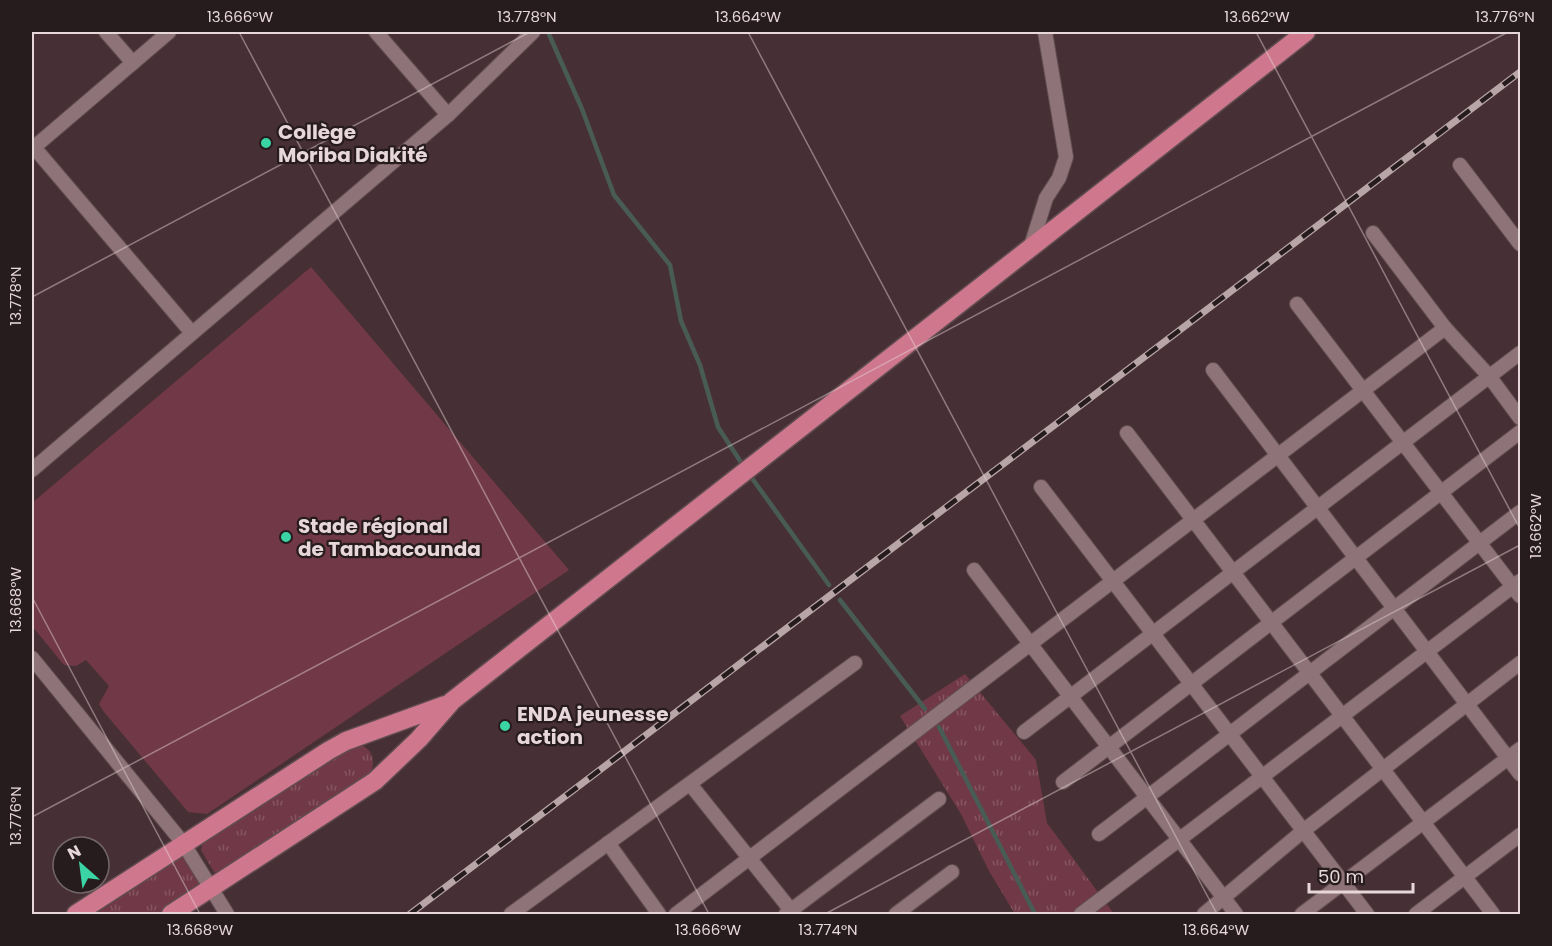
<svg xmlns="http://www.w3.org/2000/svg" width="1552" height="946" font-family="Poppins,sans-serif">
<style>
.grass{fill:url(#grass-tufts)}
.park{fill:#713947}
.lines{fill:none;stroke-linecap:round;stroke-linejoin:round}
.stream{stroke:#485c55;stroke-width:4.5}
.minor-casing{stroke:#614d51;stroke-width:16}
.highway-casing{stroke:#614d51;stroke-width:21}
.minor{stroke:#8e7378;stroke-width:14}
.highway{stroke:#cf788d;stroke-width:18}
.rail-casing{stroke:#b7a5a8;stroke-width:7}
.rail{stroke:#261b1d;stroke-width:4.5;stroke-dasharray:14;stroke-linecap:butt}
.ticks{fill:none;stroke:#e7d7da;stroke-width:1.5;stroke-opacity:0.45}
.poi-dot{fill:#3bd4a4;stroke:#261b1d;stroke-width:2}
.labels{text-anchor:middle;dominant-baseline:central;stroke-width:4.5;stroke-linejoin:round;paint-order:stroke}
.poi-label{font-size:20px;font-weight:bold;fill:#e7d7da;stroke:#261b1d;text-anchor:start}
.neatline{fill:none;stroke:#e7d7da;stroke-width:2}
.ticks-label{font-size:15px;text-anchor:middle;fill:#e7d7da}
</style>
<defs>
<pattern id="grass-tufts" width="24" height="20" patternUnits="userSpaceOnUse" patternTransform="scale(1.5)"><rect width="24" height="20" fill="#713947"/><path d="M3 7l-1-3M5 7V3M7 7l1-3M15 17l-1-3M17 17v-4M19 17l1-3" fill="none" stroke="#855561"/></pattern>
</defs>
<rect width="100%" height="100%" fill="#473035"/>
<!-- grass -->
<g class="grass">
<path d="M965,674L1036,760L1047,823L1114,914H1015L989,871L961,814L900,716Z"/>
<path d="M361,745C377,752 375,769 366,780L223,874L214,872L201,850L204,838L340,749Z"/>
<path d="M185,852L202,887L158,914H91Z"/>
</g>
<!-- park -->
<path class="park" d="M311,267L569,570L207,814L188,812L104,712L99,704L109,686L86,660L76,666L64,665L32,626V503Z"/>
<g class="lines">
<!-- stream -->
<g class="stream">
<path d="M548,32L582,109L614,195L670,265L681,321L700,365L718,427L744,467"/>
<path d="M749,474L829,585"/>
<path d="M840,600L925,709"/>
<path d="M939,727L1035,914"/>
</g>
<!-- minor casing -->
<g class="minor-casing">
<g id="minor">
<path d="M106,32L133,63"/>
<path d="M376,32L448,115"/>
<path d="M32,145L192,333"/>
<path d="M32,149L169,32"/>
<path d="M1460,165L1520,244"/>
<path d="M1373,233L1445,328L1489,376L1520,418"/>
<path d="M1031,246L1046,198L1059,178L1066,157L1045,32"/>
<path d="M1297,304L1520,596"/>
<path d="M1213,370L1520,774"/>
<path d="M1127,433L1493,914"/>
<path d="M32,470L448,115L533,32"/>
<path d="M1041,487L1367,914"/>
<path d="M974,570L1236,914"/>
<path d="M32,658L183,843L227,914"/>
<path d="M1024,732L1520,353"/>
<path d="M1063,782L1520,432"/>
<path d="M690,784L794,914"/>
<path d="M1099,834L1520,512"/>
<path d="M608,843L659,914"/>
<path d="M511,914L855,663"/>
<path d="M676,914L1445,328"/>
<path d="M786,914L939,799"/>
<path d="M896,914L952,872"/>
<path d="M1081,914L1520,581"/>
<path d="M1204,914L1303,831L1520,663"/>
<path d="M1302,914L1520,749"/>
<path d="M1416,914L1520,835"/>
</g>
</g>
<!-- highway casing -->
<g class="highway-casing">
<g id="highway">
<path d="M76,914L328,751L346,741L445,705"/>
<path d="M171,914L375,781L419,739L452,701L1306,32"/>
</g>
</g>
<!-- minor -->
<use href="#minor" class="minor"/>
<!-- highway -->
<use href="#highway" class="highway"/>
<!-- rail casing -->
<g class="rail-casing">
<path id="rail" d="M410,914L1520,72"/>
</g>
<!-- rail -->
<use href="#rail" class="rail"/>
</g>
<!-- ticks -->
<path class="ticks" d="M239,32L709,914M748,32L1217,914M1256,32L1520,529M32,297L530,32M32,597L200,914M32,817L1508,32M825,914L1520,545"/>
<!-- markers -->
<g class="poi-dot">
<circle cx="266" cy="143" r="6"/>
<circle cx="286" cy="537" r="6"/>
<circle cx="505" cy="726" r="6"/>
</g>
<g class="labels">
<!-- poi labels -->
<g class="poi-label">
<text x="278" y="132">Collège<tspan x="278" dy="23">Moriba Diakité</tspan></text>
<text x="298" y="526">Stade régional<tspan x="298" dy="23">de Tambacounda</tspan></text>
<text x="517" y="714">ENDA jeunesse<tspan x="517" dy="23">action</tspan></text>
</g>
</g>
<!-- border -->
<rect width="1552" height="946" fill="none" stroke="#261b1d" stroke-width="66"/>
<!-- north arrow -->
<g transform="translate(81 865) rotate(332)"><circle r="28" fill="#261b1d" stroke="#736669" stroke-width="1.5"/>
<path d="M0-4.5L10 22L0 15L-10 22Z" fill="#3bd4a4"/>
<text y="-9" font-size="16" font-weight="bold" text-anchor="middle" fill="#e7d7da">N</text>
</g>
<!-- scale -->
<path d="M1309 883v9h104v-9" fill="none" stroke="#e7d7da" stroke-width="3"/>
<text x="1318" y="883" font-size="18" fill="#e7d7da" stroke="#261b1d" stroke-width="4.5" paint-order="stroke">50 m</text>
<rect x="33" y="33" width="1486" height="880" class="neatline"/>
<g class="ticks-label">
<text x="240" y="22">13.666°W</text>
<text x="527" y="22">13.778°N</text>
<text x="748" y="22">13.664°W</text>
<text x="1257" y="22">13.662°W</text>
<text x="1505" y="22">13.776°N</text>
<text transform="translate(16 296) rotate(-90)" y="5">13.778°N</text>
<text transform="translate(1536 526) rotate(-90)" y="5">13.662°W</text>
<text transform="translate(16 600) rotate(-90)" y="5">13.668°W</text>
<text transform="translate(16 816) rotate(-90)" y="5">13.776°N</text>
<text x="200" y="935">13.668°W</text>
<text x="708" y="935">13.666°W</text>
<text x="828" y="935">13.774°N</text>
<text x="1216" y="935">13.664°W</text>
</g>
</svg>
